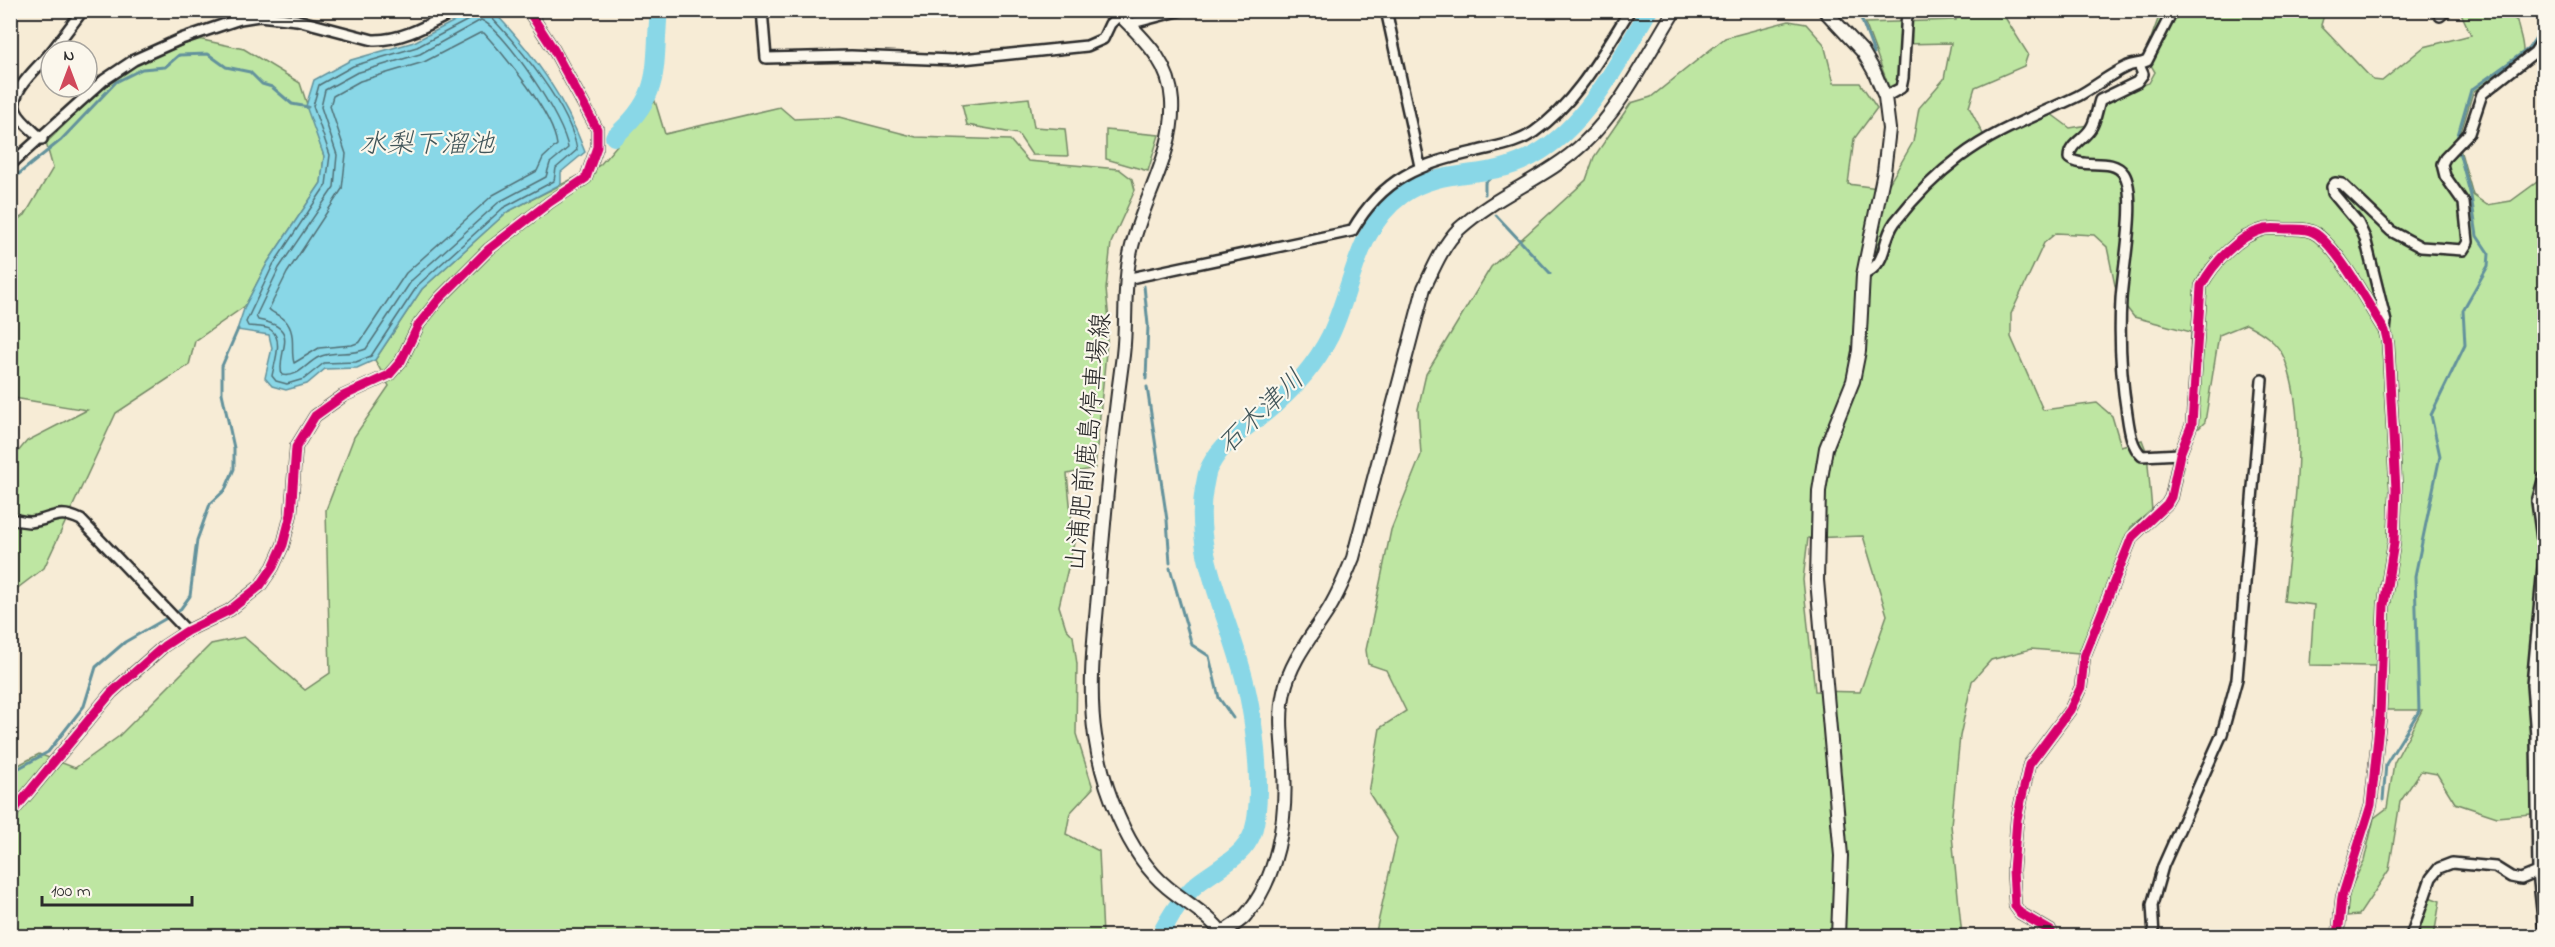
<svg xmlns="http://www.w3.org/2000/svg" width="2555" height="947" font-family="'Indie Flower','Klee One',sans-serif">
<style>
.green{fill:#bee6a2;stroke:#748866;stroke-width:1.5;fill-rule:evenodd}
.water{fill:#89d7e7;stroke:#63929c;stroke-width:1.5}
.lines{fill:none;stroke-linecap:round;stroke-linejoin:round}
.shore{stroke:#517076;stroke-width:1.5}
.stream{stroke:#63929c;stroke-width:3}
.river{stroke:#89d7e7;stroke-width:18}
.street-casing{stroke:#2b2b2b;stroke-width:14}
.secondary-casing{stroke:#2b2b2b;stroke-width:16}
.street{stroke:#fbf7ec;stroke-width:9}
.secondary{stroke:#fbf7ec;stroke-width:12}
.cycleway-casing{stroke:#fbf7ec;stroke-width:13}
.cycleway{stroke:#d6006c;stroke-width:9}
.labels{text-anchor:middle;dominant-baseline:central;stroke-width:4.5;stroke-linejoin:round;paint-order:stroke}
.street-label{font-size:26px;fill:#2b2b2b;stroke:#fbf7ec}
.water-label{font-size:27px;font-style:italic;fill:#42565a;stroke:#fbf7ec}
</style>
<rect width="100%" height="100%" fill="#f7ecd6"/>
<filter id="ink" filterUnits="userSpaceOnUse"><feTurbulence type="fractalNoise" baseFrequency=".0167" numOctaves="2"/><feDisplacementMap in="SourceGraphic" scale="12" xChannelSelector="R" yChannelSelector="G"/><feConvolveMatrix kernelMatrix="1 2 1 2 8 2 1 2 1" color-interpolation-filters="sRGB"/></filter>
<g filter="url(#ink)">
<!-- green -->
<g class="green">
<path d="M1955,11H2004L2006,19L2028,54L2024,66L1975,87L1969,107L1984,136L2043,108L2070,128L2088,125L2097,100L2149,83L2155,72L2145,55L2161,11H2330L2324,15L2321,25L2373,80L2382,81L2424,47L2471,35L2460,11H2503L2517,21C2519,33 2524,42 2523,55L2473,92L2458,142L2473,195L2487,205L2511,201L2544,177V877L2542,813L2497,817L2455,803L2437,774L2421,771L2400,802L2389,870L2359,915L2347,916L2349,891L2364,861L2374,818L2387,808L2394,763L2422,710H2373L2375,666L2310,665L2314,605L2284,601C2291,531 2311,427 2285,360C2278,342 2262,332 2246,324L2219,335L2205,422L2199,428L2187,427L2191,332L2134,317L2117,295L2107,247L2094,235L2056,233L2044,243L2011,314V337L2043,410L2097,403L2112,416L2121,446L2142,440L2147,453L2152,511L2131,527L2079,653L2031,649L1991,660L1972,681L1960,736L1951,825L1962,936H1375L1397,838L1369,793L1380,728L1406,711L1386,670L1368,664L1366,650L1391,530L1421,455L1418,409L1426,374L1491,267L1586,180L1594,157L1631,103L1651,97L1725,38L1789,21L1806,24L1824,44L1834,83H1860L1877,108L1854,139L1848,184L1886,189L1913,142L1919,108L1944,79L1951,43L1902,44L1900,82L1889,87L1865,23L1956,20ZM1863,536L1887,615L1860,692L1815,691L1803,580L1808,538Z"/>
<path d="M198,39L244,49L300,83L324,156L321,183L268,262L245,306L195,341L189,365L116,413L44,568L11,593V460L27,441L87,410L14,398L11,395V223L25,215L53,168L46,143L105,85L136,64Z"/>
<path d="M1029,98L1034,127L1065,129L1068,156L1032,155L1018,134L967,125L962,105Z"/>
<path d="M655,101L665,134L780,107L794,119L839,117L916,137L1010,140L1028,161L1119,169L1132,179L1135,190L1111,243L1106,289L1109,321L1095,468L1067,474L1074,543L1059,606L1066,628L1073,636L1077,664L1076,734L1093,788L1070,813L1066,834L1099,851L1103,936H11V769L39,754L75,768L118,737L211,644L244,637L305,690L330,673L326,510L354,437L389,386L375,360L422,289L507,212L600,165Z"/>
<path d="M1106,130L1159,135L1148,171L1106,159Z"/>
<path d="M2421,894L2440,901L2434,936H2408Z"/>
</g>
<!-- water -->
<path class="water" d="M474,11H493C534,54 564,96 585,152L561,172V184L507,212L422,289L375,360L357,368L325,369L307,384L286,390L272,386L265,378L272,348L269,335L237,330L245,306L268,262L321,183L324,156L306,106L314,80L351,60L414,42Z"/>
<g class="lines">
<!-- shore -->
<g class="shore">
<path d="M475,10L472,18L417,47L353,66L319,85L313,106L330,155L326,185L273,265L246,322L248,326C254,327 266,326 271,330C284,339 274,364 272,376L276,381L287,384L304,379L324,363L356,362L371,356L418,285L503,208L554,181L556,168L577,150C571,108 520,48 491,17L489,10"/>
<path d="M481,20C505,30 565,121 568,148L550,163L546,177L499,202L412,280L366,349C351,356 333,350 319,357C306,363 299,378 282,375C275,352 304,328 258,320L256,316L279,268L334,187L337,155L321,107L325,90L356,73L420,54Z"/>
<path d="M480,33H484C506,57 553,113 557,145L543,158L537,171L493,195L406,273L360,342L352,345L319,348L294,363C290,350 297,333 285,320C280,315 273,314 269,309L287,273L342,189L346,154L330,106L333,96L360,81L424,62Z"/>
</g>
<!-- stream -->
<g class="stream">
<path d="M1858,10L1874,53"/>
<path d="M2456,142L2471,90L2528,49L2544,26"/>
<path d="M10,181L61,140L116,82L142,69L165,67L179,55L208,54L226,67L250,72L262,84L272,87L292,104L308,107"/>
<path d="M1485,194V183L1500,169"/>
<path d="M1496,215L1550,273"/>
<path d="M1144,286L1148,325L1146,379"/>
<path d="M1147,387L1167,520L1170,563"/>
<path d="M1170,568L1192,645L1209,656L1219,698L1233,718"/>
<path d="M10,773L48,752L84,706L96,667L125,642L179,611L190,596L197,540L210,504L225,490L234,469V448L222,393V366L238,329"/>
<path d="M2383,800L2386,764L2419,711L2415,576L2440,456L2431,415L2465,345L2463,310L2488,266L2489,254L2477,236L2471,196L2458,148"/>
</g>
<!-- river -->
<g class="river">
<path d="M614,137C664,94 653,68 659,10"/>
<path d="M1160,936C1169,917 1181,898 1197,884C1217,868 1244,857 1253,832C1265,792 1253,707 1241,667C1225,608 1193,551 1204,488C1206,481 1206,472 1210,466C1223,441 1244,430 1265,413C1291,392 1315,366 1330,336C1353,289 1355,229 1402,195C1430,174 1465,176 1498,169C1575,152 1612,72 1649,10"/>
</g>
<!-- street casing -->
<g class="street-casing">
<g id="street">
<path d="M762,10L766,58L851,56L953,60L1087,46L1103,39L1110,24L1119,15"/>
<path d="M1386,10L1420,166"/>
<path d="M2440,16L2447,10"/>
<path d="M1129,24L1182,10"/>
<path d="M52,51L83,10"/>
<path d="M2139,65L2143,74L2137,82L2100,100C2097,109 2096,120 2091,128C2085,139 2069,144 2069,158C2083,170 2112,156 2124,174C2138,196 2122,273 2121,300C2119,338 2121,377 2127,414C2129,428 2131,446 2142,456L2180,454"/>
<path d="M1885,97L1901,88L1903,78L1907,10"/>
<path d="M42,139C34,131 20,121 16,111C8,91 40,66 51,52"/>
<path d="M10,165L104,80L134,60L181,39L240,19L259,16L297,20L373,40C403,41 431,23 457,10"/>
<path d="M1863,275C1890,261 1880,243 1895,222C1913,199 1936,175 1960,157C1995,130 2039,115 2078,96C2095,87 2109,75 2126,67C2133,63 2139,65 2147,61L2173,10"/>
<path d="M1126,279L1352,231C1383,177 1420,164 1478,151C1497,146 1517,144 1534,132C1576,103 1603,53 1630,10"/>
<path d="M2385,331L2386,322L2365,238L2358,223L2333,193L2332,187L2335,183L2342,184L2391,231L2421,247L2463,250L2468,242L2464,203L2445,176L2442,164L2445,158L2469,133L2482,94L2535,52L2544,38"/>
<path d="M2544,477L2537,502L2544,554"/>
<path d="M10,519C16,520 24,522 30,522C52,520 57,508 81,520L187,631"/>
<path d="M2544,556L2532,685L2536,736L2538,872L2544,929"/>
<path d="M10,815L111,693L164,646L187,631L230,610L260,586L273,567L283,545L291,514L296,447L315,416L343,396L389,375L401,361L419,324L439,299L489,249L550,202L586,178L597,147V129L554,50L528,10"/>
<path d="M2052,936L2051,931L2020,913L2015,906L2013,870L2017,819L2029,765L2070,710L2081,687L2084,657L2132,537L2167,504L2171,497L2180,454L2192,424L2201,286C2213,264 2238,235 2265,229C2272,228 2281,229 2288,229C2298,229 2310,228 2319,236C2343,256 2367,303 2385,331L2388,344L2396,490L2394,543L2384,605L2380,716L2371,805L2342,897L2338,936"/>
<path d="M2154,936L2152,905L2163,866L2222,734L2237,679L2262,380"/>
<path d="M2411,936L2431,878L2439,868L2452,863L2495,867L2511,877L2521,879L2538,872"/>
</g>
</g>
<!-- secondary casing -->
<g class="secondary-casing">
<g id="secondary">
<path d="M1115,10C1141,37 1170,60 1172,101C1175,156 1140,203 1130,255C1123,288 1127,322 1123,355C1112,435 1104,515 1098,595C1094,641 1088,689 1095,736C1102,785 1127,854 1167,887C1186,903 1210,915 1224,936"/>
<path d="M1824,10L1863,52L1874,71L1885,97L1889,129L1884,172L1863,275L1859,351L1853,381L1826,448L1819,491L1817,580L1841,856L1838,936"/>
<path d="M1222,933C1229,928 1238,923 1244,917C1278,880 1287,818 1284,770C1283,743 1278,719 1284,692C1290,662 1311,637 1327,612C1338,595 1345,577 1353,558L1424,288C1434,267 1443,245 1459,229C1497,194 1547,178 1584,143C1621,109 1648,53 1675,10"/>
</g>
</g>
<!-- street -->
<use href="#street" class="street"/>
<!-- secondary -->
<use href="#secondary" class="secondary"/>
<!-- cycleway casing -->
<g class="cycleway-casing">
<g id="cycleway">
<path d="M10,815L111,693L164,646L187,631L230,610L260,586L273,567L283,545L291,514L296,447L315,416L343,396L389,375L401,361L419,324L439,299L489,249L550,202L586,178L597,147V129L554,50L528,10"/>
<path d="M2052,936L2051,931L2020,913L2015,906L2013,870L2017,819L2029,765L2070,710L2081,687L2084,657L2132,537L2167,504L2171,497L2180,454L2192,424L2201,286C2213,264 2238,235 2265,229C2272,228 2281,229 2288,229C2298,229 2310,228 2319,236C2343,256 2367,303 2385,331L2388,344L2396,490L2394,543L2384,605L2380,716L2371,805L2342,897L2338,936"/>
</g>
</g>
<!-- cycleway -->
<use href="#cycleway" class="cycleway"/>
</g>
</g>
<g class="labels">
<!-- street labels -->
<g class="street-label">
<text transform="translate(1090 442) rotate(-84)">山浦肥前鹿島停車場線</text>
</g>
<!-- water labels -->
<g class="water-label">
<text x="427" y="145">水梨下溜池</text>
<text transform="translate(1262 413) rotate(-44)">石木津川</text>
</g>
</g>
<!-- margin -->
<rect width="2555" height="947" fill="none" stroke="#fbf7ec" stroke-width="36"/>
<rect x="18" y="18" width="2519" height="911" fill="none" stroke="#2b2b2b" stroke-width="2" filter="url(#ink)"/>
<!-- north arrow -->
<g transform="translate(69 69)"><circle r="28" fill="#fbf7ec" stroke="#a8a59f" stroke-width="1.5"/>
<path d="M0-4.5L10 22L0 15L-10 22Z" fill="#d1495b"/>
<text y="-9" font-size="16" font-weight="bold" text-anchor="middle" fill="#2b2b2b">N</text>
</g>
<!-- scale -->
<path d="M42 896v9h150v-9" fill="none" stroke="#2b2b2b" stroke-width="3"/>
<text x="51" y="896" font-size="18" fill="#2b2b2b" stroke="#fbf7ec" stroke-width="4.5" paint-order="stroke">100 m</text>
</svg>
